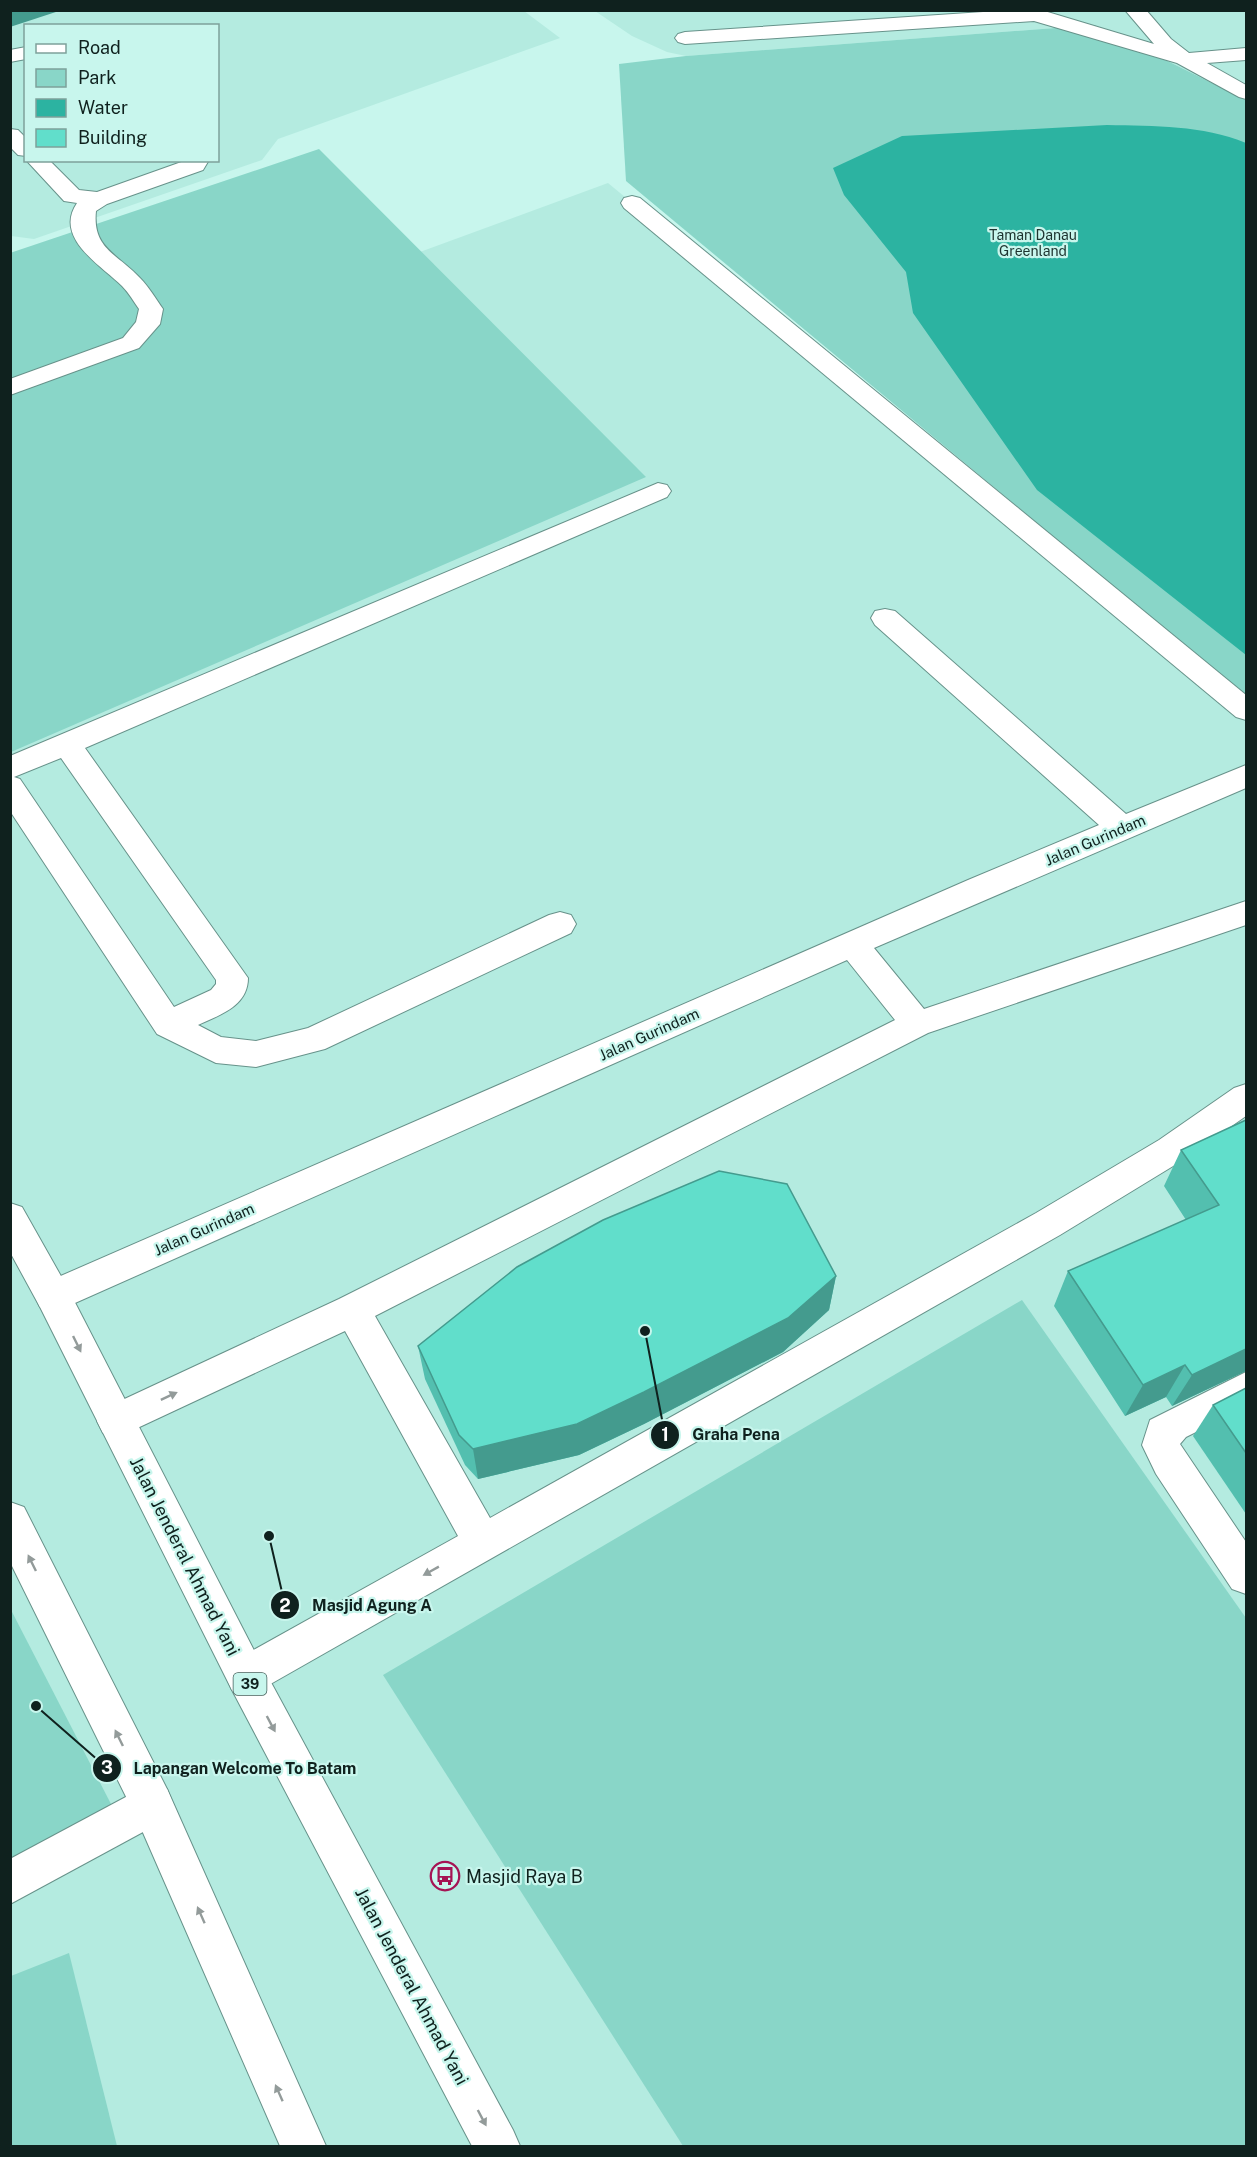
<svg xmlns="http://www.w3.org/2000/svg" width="1257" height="2157" font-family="'Public Sans',sans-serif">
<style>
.built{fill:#b4ebe0;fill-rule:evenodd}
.green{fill:#89d6c8}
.water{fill:#2cb3a1}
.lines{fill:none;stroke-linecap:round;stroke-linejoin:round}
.minor-casing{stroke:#67928a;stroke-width:2}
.highway-casing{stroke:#67928a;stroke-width:2}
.minor{fill:#fff;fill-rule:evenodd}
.highway{fill:#fff;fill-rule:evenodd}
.wall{fill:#53bfaf}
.shaded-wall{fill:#449b8e}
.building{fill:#61decb;stroke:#449b8e;stroke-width:1.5}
.oneway{fill:#939b9a}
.labels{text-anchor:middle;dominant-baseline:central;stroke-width:4.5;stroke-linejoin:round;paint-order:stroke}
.far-park-label{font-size:14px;fill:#1d332f;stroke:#c8f6ed}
.shield{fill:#c8f6ed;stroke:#46615c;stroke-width:1.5}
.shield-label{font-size:14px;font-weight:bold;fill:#0f211e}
.street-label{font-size:15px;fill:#0f211e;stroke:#c8f6ed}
.near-street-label{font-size:18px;fill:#0f211e;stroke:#c8f6ed}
.near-poi-label{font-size:18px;fill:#0f211e;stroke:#c8f6ed;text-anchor:start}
.leader{fill:none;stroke:#0f211e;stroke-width:2}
.callout-dot{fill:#0f211e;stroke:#c8f6ed;stroke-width:2}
.mark-label{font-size:18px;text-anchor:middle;font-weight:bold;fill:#fff}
.callout-label{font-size:16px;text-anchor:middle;font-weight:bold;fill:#0f211e;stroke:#c8f6ed;stroke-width:4.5;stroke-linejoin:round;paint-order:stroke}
</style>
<rect width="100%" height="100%" fill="#c8f6ed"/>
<!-- built -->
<g class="built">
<path d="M11,11H524L560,38L278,139L262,160L34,239L11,236ZM26,26H218V160H26Z"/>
<path d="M595,11H1246V100L1095,25L686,56L667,52L632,36Z"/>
<path d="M608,183L1246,710V2146H11V402Z"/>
</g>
<!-- green -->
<g class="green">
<path d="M1095,25L1246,100V697L626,181L619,64L686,56Z"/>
<path d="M319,149L646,477L11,752L10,253Z"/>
<path d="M1022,1300L1246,1618V2146H683L383,1675Z"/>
<path d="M10,1608L111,1804L11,1869H10Z"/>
<path d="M69,1953L117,2146H11V1976Z"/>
</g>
<!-- water -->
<path class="water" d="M1107,125C1155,126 1202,125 1246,143V655L1037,490L913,313L906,272L844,195L833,168L902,136Z"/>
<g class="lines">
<!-- minor casing -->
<g class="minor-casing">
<g id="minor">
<path d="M1013,10H1041L1154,44L1125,10H1146L1171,39L1189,53L1246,48V60L1207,63L1246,85V99L1239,97L1177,63L1034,21L685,44L678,42L675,38L678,34L685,32Z"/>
<path d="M26,47V59L10,62V50Z"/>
<path d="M10,129L18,130L26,138V156L18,155L10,147Z"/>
<path d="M26,160H49L79,190L97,192L187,160H209L203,170L107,204L96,211C92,249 118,254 140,278C149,287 156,299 163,309L160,324L139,348L10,395V379L123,338L136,322L139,309C134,302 129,293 122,286C102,266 53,238 77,203L64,201Z"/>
<path d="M632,196L640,198L1246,695V720L1236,717L624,208L621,203L624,198Z"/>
<path d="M658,483L667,485L671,491L667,497L85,748L248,978C248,1006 220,1015 198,1025L221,1037L256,1041L308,1028L549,915L560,912L571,915L576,924L571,933L325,1049L256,1067L216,1063L157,1034L10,811V756ZM61,758L216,980V984L211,990L174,1007L20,779L14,777Z"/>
<path d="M885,609L895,611L1126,814L1246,765V788L874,948L924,1009L1246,901V925L928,1033L375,1316L490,1518L1036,1213L1159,1140L1234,1088L1246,1084V1116L1183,1160L1060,1235L260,1690L246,1696L232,1690L226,1676L232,1662L458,1536L345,1331L116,1438L103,1433L97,1421L103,1409L339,1299L895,1020L847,960L66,1307L53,1312L40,1307L35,1296L40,1285L968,880L1099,825L875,625L871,618L875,611Z"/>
<path d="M1246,1372V1407L1186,1437L1180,1444L1246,1542V1594L1232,1589L1156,1474L1142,1445L1150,1420Z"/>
<path d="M152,1783L167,1789L173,1804L167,1819L10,1904V1859Z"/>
</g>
</g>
<!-- highway casing -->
<g class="highway-casing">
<g id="highway">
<path d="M10,1203L22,1207L66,1285L260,1662L513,2130L520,2146H472L232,1690L40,1307L10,1252Z"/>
<path d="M10,1502L24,1507L167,1789L326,2146H280L137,1819L10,1562Z"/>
</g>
</g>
<!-- minor -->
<use href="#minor" class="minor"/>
<!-- highway -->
<use href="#highway" class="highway"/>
</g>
<!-- wall -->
<g class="wall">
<path d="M1246,1120V1371L1172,1406L1166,1397L1125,1416L1054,1306L1068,1271L1186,1220L1164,1186L1181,1150Z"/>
<path d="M836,1276L829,1310L783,1352L644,1424L579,1455L478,1479L465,1465L425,1379L418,1346Z"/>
<path d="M1246,1388V1514L1193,1436L1213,1405Z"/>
</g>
<!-- shaded-wall -->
<g class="shaded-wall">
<path d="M10,10H62L10,27Z"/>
<path d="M836,1276L829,1310L783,1352L644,1424L579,1455L478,1479L473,1449Z"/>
<path d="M1246,1349V1371L1172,1406L1192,1375Z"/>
<path d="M1185,1365L1166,1397L1125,1416L1143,1385Z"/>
</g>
<!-- building -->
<g class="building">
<path d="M1246,1120V1349L1192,1375L1185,1365L1143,1385L1068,1271L1219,1205L1181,1150Z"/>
<path d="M719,1171L787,1184L836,1276L788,1318L644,1392L577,1424L473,1449L459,1435L418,1346L517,1267L603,1220Z"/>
<path d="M1246,1388V1453L1213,1405Z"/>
</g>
<!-- one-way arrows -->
<defs><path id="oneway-solid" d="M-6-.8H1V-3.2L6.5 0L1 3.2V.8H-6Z" transform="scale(1.5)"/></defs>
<g class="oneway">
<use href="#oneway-solid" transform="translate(77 1344) rotate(64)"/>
<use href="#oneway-solid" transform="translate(169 1396) rotate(-25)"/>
<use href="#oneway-solid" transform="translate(32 1563) rotate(-116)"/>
<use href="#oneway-solid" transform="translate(431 1571) rotate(151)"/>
<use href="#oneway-solid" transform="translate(271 1724) rotate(62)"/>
<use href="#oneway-solid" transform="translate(119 1738) rotate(-116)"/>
<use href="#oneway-solid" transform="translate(201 1915) rotate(-114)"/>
<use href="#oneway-solid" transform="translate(279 2093) rotate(-114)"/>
<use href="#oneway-solid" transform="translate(482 2118) rotate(62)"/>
</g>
<!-- icons -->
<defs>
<g id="bus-ring" transform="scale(1.5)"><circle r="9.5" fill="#c8f6ed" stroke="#a51454" stroke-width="1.5"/><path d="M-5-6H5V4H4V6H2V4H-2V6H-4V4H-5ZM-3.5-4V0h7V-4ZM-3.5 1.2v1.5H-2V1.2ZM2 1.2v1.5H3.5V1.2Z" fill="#a51454"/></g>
</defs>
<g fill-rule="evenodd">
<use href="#bus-ring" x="445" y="1876"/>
</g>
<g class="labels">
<!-- far-park labels -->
<g class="far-park-label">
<text x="1033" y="235">Taman Danau<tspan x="1033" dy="16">Greenland</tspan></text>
</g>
<!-- shield labels -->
<rect class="shield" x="233.5" y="1673" width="33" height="22" rx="4.5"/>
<g class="shield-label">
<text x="250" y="1684">39</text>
</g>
<!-- street labels -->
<g class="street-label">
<text transform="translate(1095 840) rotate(-23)">Jalan Gurindam</text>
<text transform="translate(649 1034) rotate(-24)">Jalan Gurindam</text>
<text transform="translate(204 1229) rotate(-24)">Jalan Gurindam</text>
</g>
<!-- near-street labels -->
<g class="near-street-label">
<text transform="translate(185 1556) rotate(63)">Jalan Jenderal Ahmad Yani</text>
<text transform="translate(412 1986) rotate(62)">Jalan Jenderal Ahmad Yani</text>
</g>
<!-- near-poi labels -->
<g class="near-poi-label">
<text x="466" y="1876">Masjid Raya B</text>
</g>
</g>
<!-- callouts -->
<path class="leader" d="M645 1331L665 1435M269 1536L285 1605M36 1706L107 1768"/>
<g class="callout-dot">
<circle cx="645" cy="1331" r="6"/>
<circle cx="269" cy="1536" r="6"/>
<circle cx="36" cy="1706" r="6"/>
<circle cx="665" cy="1435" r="15"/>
<circle cx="285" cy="1605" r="15"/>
<circle cx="107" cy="1768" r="15"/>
</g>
<g class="mark-label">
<text x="665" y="1441">1</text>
<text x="285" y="1612">2</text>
<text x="107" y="1774">3</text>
</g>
<g class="callout-label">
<text x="736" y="1440">Graha Pena</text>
<text x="372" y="1611">Masjid Agung A</text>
<text x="245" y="1774">Lapangan Welcome To Batam</text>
</g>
<!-- border -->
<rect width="1257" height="2157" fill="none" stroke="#0f211e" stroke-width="24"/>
<!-- legend -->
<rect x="24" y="24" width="195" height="138" fill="#c8f6ed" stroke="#7ea19a" stroke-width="1.5"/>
<rect x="36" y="44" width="30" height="9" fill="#ffffff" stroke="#7ea19a" stroke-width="1.5"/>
<text x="78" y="54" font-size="18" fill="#0f211e">Road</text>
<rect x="36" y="69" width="30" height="18" fill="#89d6c8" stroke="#7ea19a" stroke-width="1.5"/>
<text x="78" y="84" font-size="18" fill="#0f211e">Park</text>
<rect x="36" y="99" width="30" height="18" fill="#2cb3a1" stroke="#7ea19a" stroke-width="1.5"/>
<text x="78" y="114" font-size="18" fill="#0f211e">Water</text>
<rect x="36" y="129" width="30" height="18" fill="#61decb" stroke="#7ea19a" stroke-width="1.5"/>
<text x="78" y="144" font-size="18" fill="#0f211e">Building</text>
</svg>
